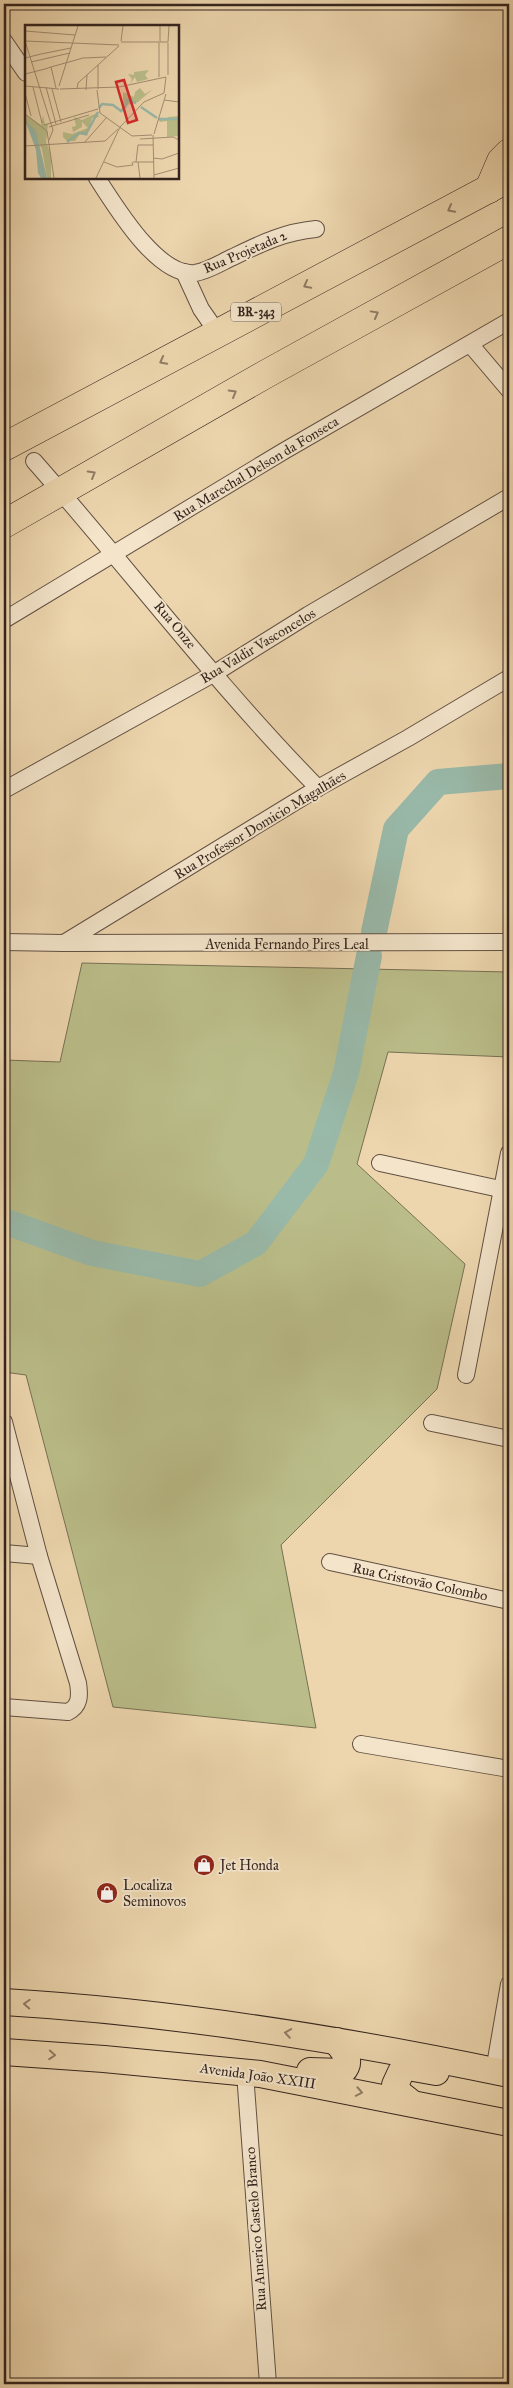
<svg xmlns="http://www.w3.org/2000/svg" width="513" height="2388" font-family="'IM FELL Great Primer',serif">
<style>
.green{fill:#babd89;stroke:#777054}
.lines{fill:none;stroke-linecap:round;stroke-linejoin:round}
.river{stroke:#99b9a9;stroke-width:26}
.minor-casing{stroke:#625042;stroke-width:18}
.primary-casing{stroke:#34241e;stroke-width:28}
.trunk-casing{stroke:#34241e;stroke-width:29}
.minor{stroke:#f3e4ca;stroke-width:16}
.primary{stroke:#edd6ae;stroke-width:26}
.trunk{stroke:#edd6ae;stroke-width:28}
.oneway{stroke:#907d66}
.labels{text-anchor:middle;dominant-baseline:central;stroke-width:4;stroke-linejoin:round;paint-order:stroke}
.shield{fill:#f3e4ca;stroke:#6d5e52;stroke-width:1}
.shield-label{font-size:12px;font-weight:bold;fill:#34241e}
.street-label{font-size:14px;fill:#34241e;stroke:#f3e4ca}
.poi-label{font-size:14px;fill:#34241e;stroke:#f3e4ca;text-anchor:start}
.inset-river{fill:none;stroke:#99b9a9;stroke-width:2.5}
.inset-road{fill:none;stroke:#a38f74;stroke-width:1}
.view{fill:#d62828;fill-opacity:0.15;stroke:#d62828;stroke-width:2.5}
.inset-edge{fill:none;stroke:#34241e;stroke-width:2.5}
</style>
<rect width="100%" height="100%" fill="#edd6ae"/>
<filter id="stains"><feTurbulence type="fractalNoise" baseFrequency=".004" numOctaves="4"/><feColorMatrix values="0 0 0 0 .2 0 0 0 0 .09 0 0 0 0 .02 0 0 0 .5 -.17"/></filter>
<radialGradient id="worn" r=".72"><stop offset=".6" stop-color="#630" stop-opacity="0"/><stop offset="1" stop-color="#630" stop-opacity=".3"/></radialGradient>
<!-- green -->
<path class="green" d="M82,963L509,972V1057L388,1052L357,1164L465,1264L437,1389L281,1545L316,1728L113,1707L26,1375L4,1372V1060L60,1062Z"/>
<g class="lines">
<!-- river -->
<g class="river">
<path d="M374,932L396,829L438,782L509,776"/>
<path d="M4,1221L92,1253L200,1274L256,1243L316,1164L346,1073L369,956"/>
</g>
<!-- minor casing -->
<g class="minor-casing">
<g id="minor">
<path d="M4,41L26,73"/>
<path d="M97,178C115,205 157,277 195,273C208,271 222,262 233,257C262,243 284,232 316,229"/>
<path d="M184,272L201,309L217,332"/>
<path d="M470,344L509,390"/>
<path d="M34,461C129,569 217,685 318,788"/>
<path d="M4,620L284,451L509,321"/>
<path d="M4,790L215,673L308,615L509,497"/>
<path d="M4,942L64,943L318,788L408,738L509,678"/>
<path d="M64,943L509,942"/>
<path d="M380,1163L509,1191"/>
<path d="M466,1375L509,1153"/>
<path d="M4,1422L39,1556L78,1683C80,1696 80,1706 68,1712L4,1707"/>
<path d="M432,1423L509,1439"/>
<path d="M4,1553L39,1556"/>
<path d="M330,1562L509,1601"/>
<path d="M361,1744L509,1769"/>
<path d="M494,2071L509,1984"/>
<path d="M245,2073L268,2384"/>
</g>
</g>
<!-- primary casing -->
<g class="primary-casing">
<g id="primary">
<path d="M4,2002C174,2012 342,2039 509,2074"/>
<path d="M4,2052L104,2059L260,2074L509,2123"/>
<path d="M310,2071L342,2072C353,2061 344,2051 336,2041"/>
<path d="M409,2101L400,2094L395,2085L401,2072L408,2067L436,2072"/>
</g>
</g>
<!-- trunk casing -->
<g class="trunk-casing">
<g id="trunk">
<path d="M489,189L501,161L509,153"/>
<path d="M4,447L509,178"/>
<path d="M4,524L266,374L509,240"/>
</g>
</g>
<!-- minor -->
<use href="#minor" class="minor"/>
<!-- primary -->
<use href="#primary" class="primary"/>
<!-- trunk -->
<use href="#trunk" class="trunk"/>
</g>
<!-- one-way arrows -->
<defs><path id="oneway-chevron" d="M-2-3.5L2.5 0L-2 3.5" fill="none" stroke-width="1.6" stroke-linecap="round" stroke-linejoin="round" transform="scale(1.25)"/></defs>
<g class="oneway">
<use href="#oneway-chevron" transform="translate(451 209) rotate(152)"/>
<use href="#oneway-chevron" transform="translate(307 285) rotate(152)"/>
<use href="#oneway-chevron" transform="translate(375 314) rotate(-29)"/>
<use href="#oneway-chevron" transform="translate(163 361) rotate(152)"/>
<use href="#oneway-chevron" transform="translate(233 393) rotate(-30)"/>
<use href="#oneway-chevron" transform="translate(92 474) rotate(-30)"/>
<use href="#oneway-chevron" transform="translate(27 2004) rotate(-177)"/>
<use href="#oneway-chevron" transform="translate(288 2033) rotate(-171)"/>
<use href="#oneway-chevron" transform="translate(52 2055) rotate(4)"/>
<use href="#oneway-chevron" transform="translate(359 2092) rotate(11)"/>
</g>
<!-- icons -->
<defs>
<g id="shop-disc" transform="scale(1.125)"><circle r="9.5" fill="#8f2418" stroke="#f3e4ca"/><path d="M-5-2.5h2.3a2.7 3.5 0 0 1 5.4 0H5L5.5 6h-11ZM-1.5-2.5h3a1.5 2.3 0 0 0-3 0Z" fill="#fff"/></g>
</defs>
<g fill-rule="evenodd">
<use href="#shop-disc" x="204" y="1865"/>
<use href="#shop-disc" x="107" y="1893"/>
</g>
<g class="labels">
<!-- shield labels -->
<rect class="shield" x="231" y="302.5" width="50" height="19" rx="4"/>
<g class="shield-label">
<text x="256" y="312">BR-343</text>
</g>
<!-- street labels -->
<g class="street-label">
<text transform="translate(245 252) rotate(-23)">Rua Projetada 2</text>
<text transform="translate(256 469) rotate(-31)">Rua Marechal Delson da Fonseca</text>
<text transform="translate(175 625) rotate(50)">Rua Onze</text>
<text transform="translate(258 646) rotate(-31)">Rua Valdir Vasconcelos</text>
<text transform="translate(260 825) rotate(-31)">Rua Professor Domicio Magalhães</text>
<text x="287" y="944">Avenida Fernando Pires Leal</text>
<text transform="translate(420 1582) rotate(12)">Rua Cristovão Colombo</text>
<text transform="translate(258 2076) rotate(8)">Avenida João XXIII</text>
<text transform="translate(256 2229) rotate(-94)">Rua Americo Castelo Branco</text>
</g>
<!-- poi labels -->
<g class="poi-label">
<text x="220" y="1865">Jet Honda</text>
<text x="123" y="1885">Localiza<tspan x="123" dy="16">Seminovos</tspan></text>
</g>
</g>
<!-- overview -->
<g transform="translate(25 25)">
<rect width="154" height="154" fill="#edd6ae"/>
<path d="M124,45L120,50L123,54L112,57L110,52L105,59L107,54L103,49L109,50V47ZM115,63L120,69L128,64L113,77L98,81V67L109,72L110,67ZM72,88L74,92L67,93L62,111L55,109L50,116H42L38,112V107L47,109L63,103L57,97V102L48,107L47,102L51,101L49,92L57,95ZM0,89L16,100L18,91L20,99H23L21,117L26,129V153H22L17,124L0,95ZM154,91V111L142,112V96L135,97L133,93L142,95L143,92Z" fill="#babd89"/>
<path d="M0,95L11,106L22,153H16L13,148L11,125Z" fill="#99b9a9"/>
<path class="inset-river" d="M101,81L102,75L111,78M116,82L132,93M74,83L77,79L88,80L96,86L101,81M133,94H154M42,117L54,108L61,109L73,87"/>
<path class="inset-road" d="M0,6L50,10M0,16L28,105L24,115M0,16L94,20M96,16L98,1M96,17H134M135,17V1M135,17H143L144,1M16,29L46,23M0,33L16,29M6,37L45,28M73,40V64M26,42L58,33L81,32M20,44L26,42L31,63M0,49L20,44M143,50V18M134,52V17M0,61L34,64M34,61L53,1M8,62L17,98M21,62L31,99M27,64L36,97M35,64L94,62L141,52M52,64L53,58L94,21M61,65L62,50M72,65L75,88L107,111L127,110M0,68L6,91M139,75L154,77M0,89L22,106L29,153M19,100L73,84M24,102L64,90M129,109L141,69M128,110L129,153M115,114L148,112L154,115M59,118L82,92M0,121L80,116L93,104M128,133L137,134L154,128M79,137L92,142L108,140L107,137M108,137H129M111,137L113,120H128M113,137L115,153M129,150L154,143M71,153L95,102L119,77L139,68L141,52"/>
<path class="view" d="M99,55L112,95L103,98L91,57Z"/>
<rect width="154" height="154" class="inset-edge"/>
</g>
<!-- margin -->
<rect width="513" height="2388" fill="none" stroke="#edd6ae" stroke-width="20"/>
<rect x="5" y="5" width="503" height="2378" fill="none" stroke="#34241e" stroke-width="2.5"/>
<rect x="10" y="10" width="493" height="2368" fill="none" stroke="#34241e"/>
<rect width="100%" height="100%" filter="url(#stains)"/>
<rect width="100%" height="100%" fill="url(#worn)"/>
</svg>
